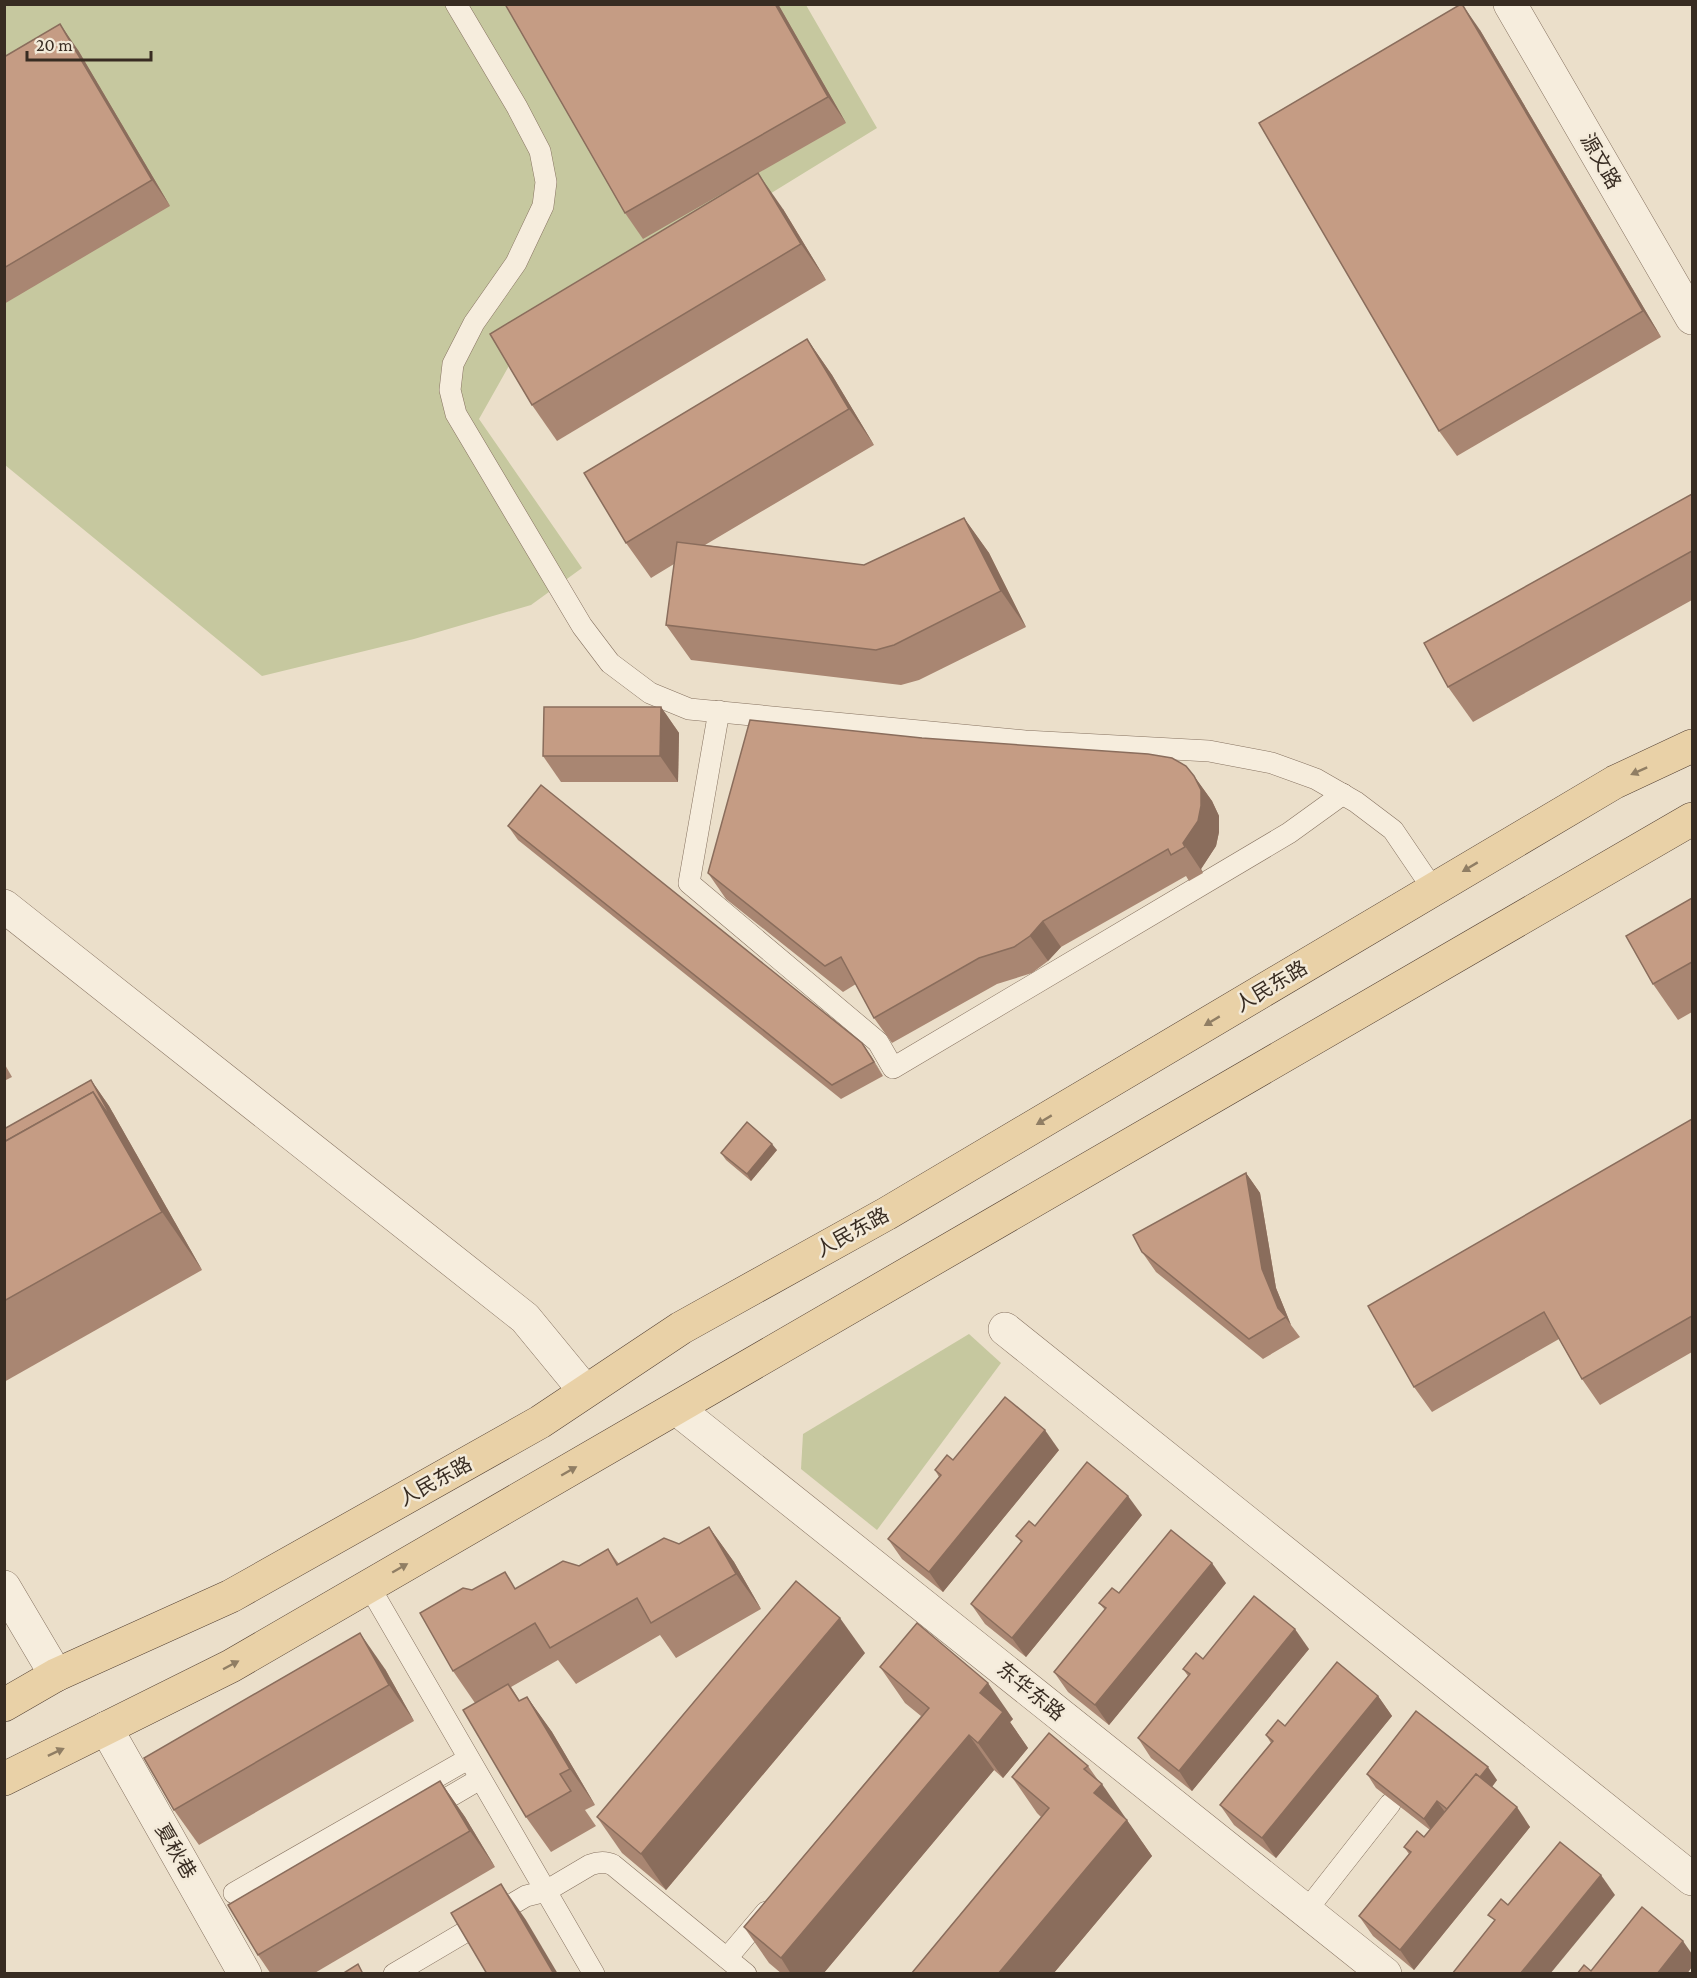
<svg xmlns="http://www.w3.org/2000/svg" width="1697" height="1978" font-family="'Crimson Pro','Noto Sans SC',serif">
<style>
.green{fill:#c6c89f}
.lines{fill:none;stroke-linecap:round;stroke-linejoin:round}
.lane-casing{stroke:#867260;stroke-width:22}
.street-casing{stroke:#867260;stroke-width:34}
.primary-casing{stroke:#544134;stroke-width:34}
.lane{stroke:#f6eddd;stroke-width:21}
.street{stroke:#f6eddd;stroke-width:33}
.primary{stroke:#e9d1a7;stroke-width:33}
.wall{fill:#a98672}
.shaded-wall{fill:#8a6d5c}
.building{fill:#c59c84;stroke:#8a6d5c;stroke-width:1.5}
.oneway{fill:#907e64}
.labels{text-anchor:middle;dominant-baseline:central;stroke-width:5;stroke-linejoin:round;paint-order:stroke}
.street-label{font-size:20px;fill:#382c22;stroke:#f3ead9}
</style>
<rect width="100%" height="100%" fill="#ebdfca"/>
<!-- green -->
<g class="green">
<path d="M5,5H806L877,128L519,348L479,419L582,568L531,605L414,639L262,676L5,465Z"/>
<path d="M969,1334L1001,1363L877,1530L801,1469L803,1434Z"/>
</g>
<g class="lines">
<!-- lane casing -->
<g class="lane-casing">
<g id="lane">
<path d="M456,4L517,107L540,151L546,182L543,206L516,263L474,323L453,364L450,390L456,414L582,626L610,663L650,693L689,709L1025,741L1209,751L1272,763L1316,779L1356,802L1393,830L1433,889"/>
<path d="M719,711L689,883L878,1042L893,1068L1289,833L1343,794"/>
<path d="M369,1586L594,1974"/>
<path d="M427,1810L480,1779"/>
<path d="M234,1893L468,1759"/>
<path d="M1306,1911L1390,1804"/>
<path d="M727,1958L766,1912"/>
<path d="M394,1974L526,1896L546,1891L590,1865C598,1862 605,1861 613,1865L746,1974"/>
</g>
</g>
<!-- street casing -->
<g class="street-casing">
<g id="street">
<path d="M1510,4L1692,318"/>
<path d="M4,906L525,1318L585,1391"/>
<path d="M1005,1329L1692,1879"/>
<path d="M677,1409L1385,1974"/>
<path d="M4,1587L56,1675"/>
<path d="M106,1728L245,1974"/>
</g>
</g>
<!-- primary casing -->
<g class="primary-casing">
<g id="primary">
<path d="M4,1705L56,1675L231,1596L540,1422L681,1328L886,1214L1615,782L1692,746"/>
<path d="M4,1779L231,1666L1692,819"/>
</g>
</g>
<!-- lane -->
<use href="#lane" class="lane"/>
<!-- street -->
<use href="#street" class="street"/>
<!-- primary -->
<use href="#primary" class="primary"/>
</g>
<!-- wall -->
<g class="wall">
<path d="M505,4H778L846,123L643,239L625,213Z"/>
<path d="M1480,30L1661,337L1457,456L1439,431Z"/>
<path d="M78,50L170,206L4,304V57Z"/>
<path d="M783,209L826,280L557,441L532,405Z"/>
<path d="M807,339L832,375L874,445L705,545L864,565L964,518L989,553L1026,627L919,680L901,685L691,660L666,625L674,564L651,578L626,543Z"/>
<path d="M1692,494V600L1473,722L1448,687Z"/>
<path d="M661,707L679,733L678,782H561L543,756Z"/>
<path d="M1194,776L1212,801L1219,816V832L1216,846L1201,869L1203,873L1189,881L1186,876L1061,947L1048,961L1032,973L997,984L892,1043L874,1018L856,984L843,992L726,899L708,873Z"/>
<path d="M508,826L862,1043L883,1076L841,1099L518,840Z"/>
<path d="M1692,898V1012L1678,1020L1653,984Z"/>
<path d="M4,1063L12,1077L4,1081Z"/>
<path d="M91,1080L109,1106L202,1270L4,1382V1129Z"/>
<path d="M1692,1120V1352L1600,1405L1582,1379L1559,1339L1432,1412L1414,1387Z"/>
<path d="M777,1150L751,1181L726,1160L721,1153Z"/>
<path d="M1246,1173L1260,1193L1276,1288L1291,1325L1300,1337L1263,1359L1156,1272L1142,1252Z"/>
<path d="M1059,1450L943,1592L902,1559L888,1539L939,1477L935,1470L953,1460Z"/>
<path d="M1142,1515L1026,1657L985,1624L971,1604L1021,1542L1016,1536L1035,1526Z"/>
<path d="M709,1527L734,1562L761,1609L676,1658L660,1635L576,1684L558,1660L511,1687L520,1701L527,1697L552,1732L595,1805L585,1810L596,1826L551,1852L526,1817L475,1703L453,1671L517,1589L579,1566L608,1549L619,1564L679,1544Z"/>
<path d="M1226,1583L1109,1725L1068,1692L1054,1672L1105,1610L1099,1603L1119,1593Z"/>
<path d="M1309,1649L1192,1791L1151,1758L1138,1738L1188,1676L1183,1669L1203,1659Z"/>
<path d="M865,1653L666,1890L622,1853L597,1817Z"/>
<path d="M880,1667L1013,1719L1010,1722L1028,1748L1003,1778L994,1770L823,1974H782L769,1963L744,1927L921,1716L905,1703Z"/>
<path d="M385,1669L414,1721L199,1845L174,1810Z"/>
<path d="M1378,1696L1392,1716L1276,1858L1234,1825L1220,1805L1271,1743L1266,1735L1285,1726Z"/>
<path d="M1088,1766L1152,1856L1053,1974H911L1041,1817L1037,1813L1012,1777Z"/>
<path d="M1367,1774L1497,1780L1492,1787L1530,1827L1414,1970L1373,1936L1359,1916L1409,1854L1404,1847L1424,1837L1430,1830L1376,1788Z"/>
<path d="M440,1781L465,1817L495,1867L313,1974H271L258,1955Z"/>
</g>
<!-- shaded-wall -->
<g class="shaded-wall">
<path d="M775,4H778L846,123L828,97Z"/>
<path d="M1462,4L1480,30L1661,337L1643,311Z"/>
<path d="M60,24L78,50L170,206L152,180Z"/>
<path d="M758,173L783,209L826,280L801,244Z"/>
<path d="M807,339L832,375L874,445L849,409Z"/>
<path d="M964,518L989,553L1026,627L1001,591Z"/>
<path d="M661,707L679,733L678,782L660,756Z"/>
<path d="M1194,776L1212,801L1219,816V832L1216,846L1201,869L1203,873L1183,843Z"/>
<path d="M1043,921L1061,947L1048,961L1030,936Z"/>
<path d="M862,1043L871,1056L883,1076L874,1062Z"/>
<path d="M91,1080L109,1106L202,1270L162,1212L93,1092Z"/>
<path d="M772,1144L777,1150L751,1181L747,1174Z"/>
<path d="M1246,1173L1260,1193L1276,1288L1291,1325L1278,1308L1262,1269Z"/>
<path d="M1045,1430L1059,1450L943,1592L929,1572Z"/>
<path d="M1128,1496L1142,1515L1026,1657L1012,1638Z"/>
<path d="M709,1527L734,1562L761,1609L736,1574Z"/>
<path d="M1212,1563L1226,1583L1109,1725L1095,1705Z"/>
<path d="M840,1618L865,1653L666,1890L641,1854Z"/>
<path d="M1295,1629L1309,1649L1192,1791L1179,1771Z"/>
<path d="M360,1633L385,1669L414,1721L389,1685Z"/>
<path d="M988,1683L1013,1719L1010,1722L1028,1748L1003,1778L978,1743L980,1693Z"/>
<path d="M1378,1696L1392,1716L1276,1858L1262,1838Z"/>
<path d="M527,1697L552,1732L595,1805L570,1769Z"/>
<path d="M969,1735L994,1770L823,1974H791L781,1958Z"/>
<path d="M1488,1767L1497,1780L1461,1827L1451,1813Z"/>
<path d="M440,1781L465,1817L495,1867L470,1831Z"/>
<path d="M1102,1784L1127,1820L1094,1793Z"/>
<path d="M1437,1801L1447,1815L1433,1832L1424,1819Z"/>
<path d="M1517,1807L1530,1827L1414,1970L1400,1950Z"/>
<path d="M1127,1820L1152,1856L1053,1974H998Z"/>
<path d="M1601,1875L1615,1895L1550,1974H1520Z"/>
<path d="M501,1884L526,1920L558,1974H554Z"/>
<path d="M1683,1941L1692,1954V1967L1687,1974H1657Z"/>
</g>
<!-- building -->
<g class="building">
<path d="M505,4H775L828,97L625,213Z"/>
<path d="M1461,4H1462L1643,311L1439,431L1259,123Z"/>
<path d="M60,24L152,180L4,268V57Z"/>
<path d="M758,173L801,244L532,405L490,334Z"/>
<path d="M807,339L849,409L626,543L584,473Z"/>
<path d="M1692,494V551L1448,687L1424,643Z"/>
<path d="M964,518L1001,591L894,645L876,650L666,625L677,542L864,565Z"/>
<path d="M544,707H661L660,756H543Z"/>
<path d="M750,720L922,738L1148,754L1172,758L1186,766L1194,776L1201,790V806L1198,821L1183,843L1185,847L1171,855L1168,849L1043,921L1030,936L1014,947L979,958L874,1018L841,957L825,966L708,873Z"/>
<path d="M541,785L862,1043L874,1062L832,1085L508,826Z"/>
<path d="M1692,898V962L1653,984L1626,936Z"/>
<path d="M91,1080L115,1124L93,1092L4,1142V1129Z"/>
<path d="M93,1092L162,1212L4,1301V1142Z"/>
<path d="M1692,1119V1316L1582,1379L1544,1312L1414,1387L1368,1306Z"/>
<path d="M747,1122L772,1144L747,1174L721,1153Z"/>
<path d="M1246,1173L1262,1269L1278,1308L1286,1317L1249,1339L1142,1252L1133,1235Z"/>
<path d="M1005,1397L1045,1430L929,1572L888,1539L941,1475L935,1470L947,1455L953,1460Z"/>
<path d="M1087,1462L1128,1496L1012,1638L971,1604L1022,1541L1016,1536L1029,1521L1035,1526Z"/>
<path d="M709,1527L736,1574L651,1623L637,1598L550,1648L535,1623L453,1671L420,1613L463,1588L472,1590L505,1572L515,1589L563,1561L579,1566L608,1549L617,1565L664,1538L679,1544Z"/>
<path d="M1171,1530L1212,1563L1095,1705L1054,1672L1106,1608L1099,1603L1112,1588L1119,1593Z"/>
<path d="M796,1581L840,1618L641,1854L597,1817Z"/>
<path d="M1254,1596L1295,1629L1179,1771L1138,1738L1190,1674L1183,1669L1196,1653L1203,1659Z"/>
<path d="M917,1623L988,1683L980,1693L1003,1712L978,1743L969,1735L781,1958L744,1927L929,1708L880,1667Z"/>
<path d="M360,1633L389,1685L174,1810L144,1758Z"/>
<path d="M1337,1662L1378,1696L1262,1838L1220,1805L1273,1741L1266,1735L1278,1720L1285,1726Z"/>
<path d="M508,1684L519,1701L527,1697L570,1769L560,1774L571,1791L526,1817L463,1710Z"/>
<path d="M1416,1711L1488,1767L1480,1777L1476,1774L1447,1809L1437,1801L1424,1819L1367,1774Z"/>
<path d="M1049,1733L1088,1766L1084,1769L1102,1784L1094,1793L1127,1820L998,1974H911L1049,1808L1012,1777Z"/>
<path d="M1476,1774L1517,1807L1400,1950L1359,1916L1411,1852L1404,1847L1417,1831L1424,1837Z"/>
<path d="M440,1781L470,1831L258,1955L228,1905Z"/>
<path d="M1560,1842L1601,1875L1520,1974H1452L1495,1920L1488,1915L1501,1899L1508,1905Z"/>
<path d="M501,1884L554,1974H487L451,1913Z"/>
<path d="M1642,1907L1683,1941L1657,1974H1577L1584,1965L1591,1971Z"/>
<path d="M358,1964L363,1974H342Z"/>
</g>
<!-- one-way arrows -->
<defs><path id="oneway-solid" d="M-6-.8H1V-3.2L6.5 0L1 3.2V.8H-6Z" transform="scale(1.5)"/></defs>
<g class="oneway">
<use href="#oneway-solid" transform="translate(1639 771) rotate(156)"/>
<use href="#oneway-solid" transform="translate(1470 867) rotate(149)"/>
<use href="#oneway-solid" transform="translate(1212 1021) rotate(149)"/>
<use href="#oneway-solid" transform="translate(1044 1120) rotate(149)"/>
<use href="#oneway-solid" transform="translate(569 1471) rotate(-30)"/>
<use href="#oneway-solid" transform="translate(400 1568) rotate(-30)"/>
<use href="#oneway-solid" transform="translate(231 1665) rotate(-28)"/>
<use href="#oneway-solid" transform="translate(56 1752) rotate(-25)"/>
</g>
<g class="labels">
<!-- street labels -->
<g class="street-label">
<text transform="translate(1601 161) rotate(60)">源文路</text>
<text transform="translate(1271 986) rotate(-31)">人民东路</text>
<text transform="translate(852 1232) rotate(-29)">人民东路</text>
<text transform="translate(435 1481) rotate(-29)">人民东路</text>
<text transform="translate(1031 1691) rotate(39)">东华东路</text>
<text transform="translate(176 1851) rotate(60)">夏秋巷</text>
</g>
</g>
<!-- border -->
<rect width="1697" height="1978" fill="none" stroke="#382c22" stroke-width="12"/>
<!-- scale -->
<path d="M27 51v9h124v-9" fill="none" stroke="#382c22" stroke-width="3"/>
<text x="36" y="51" font-size="18" fill="#382c22" stroke="#f3ead9" stroke-width="4.5" paint-order="stroke">20 m</text>
</svg>
